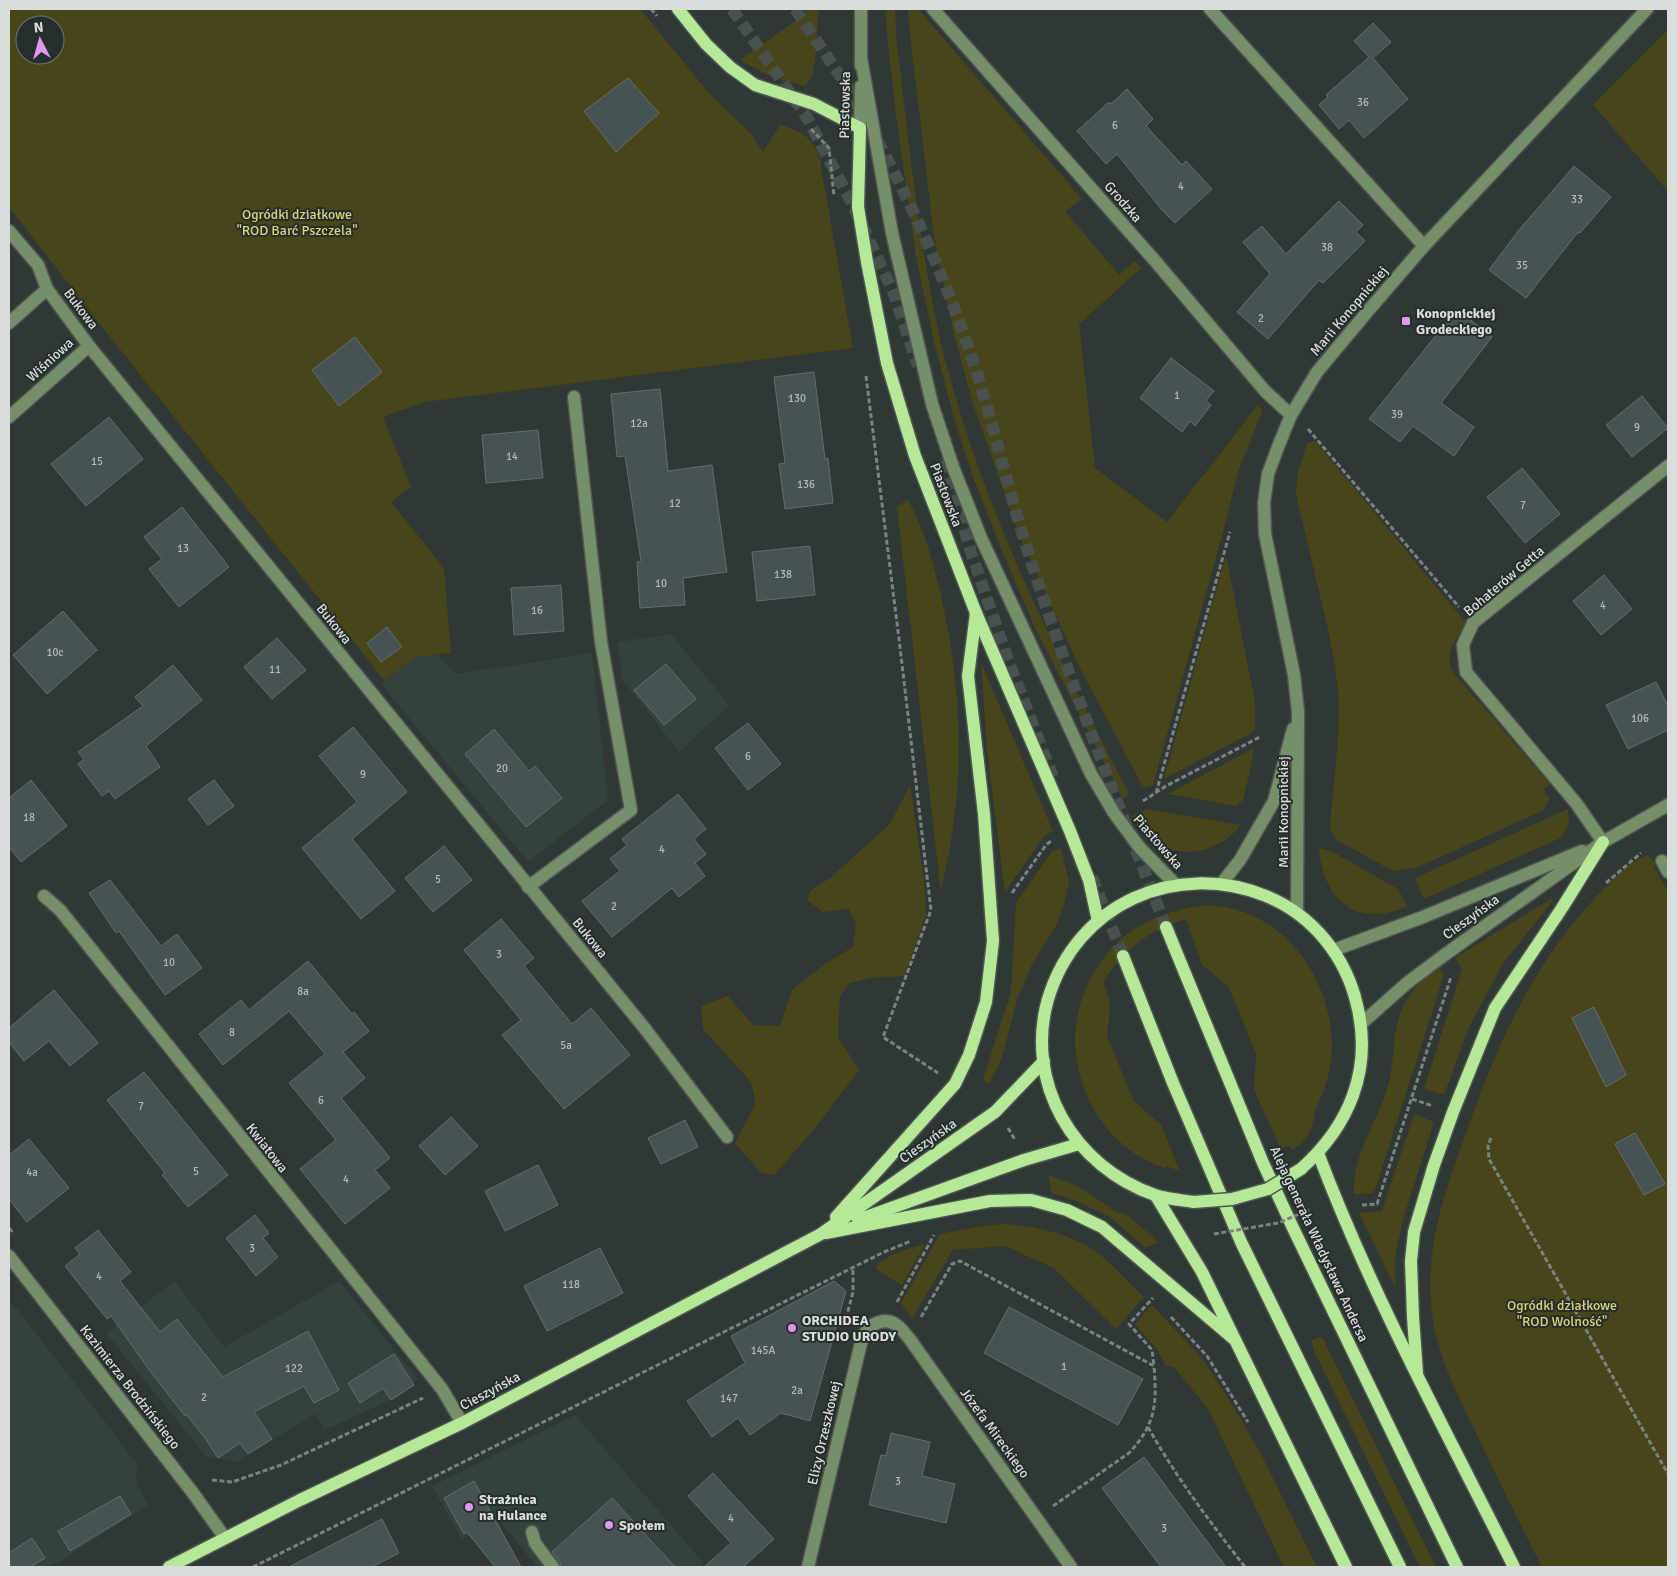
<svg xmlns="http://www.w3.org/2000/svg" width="1677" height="1576" font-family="Signika,sans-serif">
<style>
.built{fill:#33423b}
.green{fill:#49451b;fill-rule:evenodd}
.building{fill:#475252;stroke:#626d6d}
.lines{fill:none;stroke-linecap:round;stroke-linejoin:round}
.major-tunnel{stroke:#48514d;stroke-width:12;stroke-dasharray:12 6;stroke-linecap:butt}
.minor-casing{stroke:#4e5652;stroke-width:15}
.major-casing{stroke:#4e5652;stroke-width:15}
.path{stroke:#7b827f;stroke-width:3;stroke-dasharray:5 2.5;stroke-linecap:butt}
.minor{stroke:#768f68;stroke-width:12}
.major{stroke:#b5e997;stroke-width:12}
.major-bridge-casing{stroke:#4e5652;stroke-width:15;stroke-linecap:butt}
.path-bridge{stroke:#7b827f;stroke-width:3;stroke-dasharray:5 2.5;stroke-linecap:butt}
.major-bridge{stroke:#b5e997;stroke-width:12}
.poi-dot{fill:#df98f1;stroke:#252e2a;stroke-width:2}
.labels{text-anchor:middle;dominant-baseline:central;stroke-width:4;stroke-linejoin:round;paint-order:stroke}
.number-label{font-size:11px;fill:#b4bbba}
.street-label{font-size:14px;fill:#d9dedc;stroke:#252e2a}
.park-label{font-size:14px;fill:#dcd47a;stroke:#252e2a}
.poi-label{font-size:14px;font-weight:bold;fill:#d9dedc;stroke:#252e2a;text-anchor:start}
</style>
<rect width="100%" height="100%" fill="#2f3834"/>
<!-- built -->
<g class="built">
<path d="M671,634L729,705L679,752L622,679L618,642Z"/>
<path d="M592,653L608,800L528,862L381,684L415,657L437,654L457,674Z"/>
<path d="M175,1281L224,1347L339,1281L418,1379L386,1402L325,1430L315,1414L236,1462L206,1456L106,1333Z"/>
<path d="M9,1299L117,1437L120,1443L138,1465L136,1476L138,1486L148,1505L66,1558L46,1567H9Z"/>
<path d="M575,1415L649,1500L704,1563L698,1567H537L497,1517L462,1540L432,1486Z"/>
</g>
<!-- green -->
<g class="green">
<path d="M9,9H640L708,92L751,134L763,152L780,125C800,131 811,135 819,156L853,348L424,402L383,417L411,487L391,502L444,568L451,653L415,657L385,681L91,313L9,207ZM25,25H55V55H25Z"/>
<path d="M806,9H818V10L816,54L812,77L805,86L769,76L740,60L805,14Z"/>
<path d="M886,9H895L896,35C908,138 919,242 941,344C945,361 951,378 955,395C995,534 1062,664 1128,792L1127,796L1123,799L1036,630L1002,551L973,477L954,418L935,346L917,262L896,116L887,34Z"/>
<path d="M908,9H918L1082,199L1065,211L1119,275L1135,261L1141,268L1079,324L1095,468L1167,522L1258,405L1262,412L1238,472L1226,521L1153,785L1146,788L1142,785L1080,668L1021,540L973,404L953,330L934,237L909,26Z"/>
<path d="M1668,30V191L1593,105Z"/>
<path d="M1316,442L1467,624C1457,637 1444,653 1452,671L1550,784L1544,789L1546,795L1550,799L1542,811L1416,868L1393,871L1337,840L1330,829L1338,739L1339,701L1335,665L1328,629L1297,499L1296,490L1298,473L1307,443Z"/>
<path d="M908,499C914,512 920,525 925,538C952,620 966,725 955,811C952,838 946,866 941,893L897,507Z"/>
<path d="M1226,555L1255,702V730L1251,733L1164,779Z"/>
<path d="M981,663L1053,831L1044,836L1005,892L987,750Z"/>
<path d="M1254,748L1249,775L1243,800L1236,806L1168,794Z"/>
<path d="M910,785L924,880L926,915L904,976L872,978L849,983L840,997L838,1037L859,1070L816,1127L774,1175L761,1173L735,1143L756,1103L751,1082L703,1029L701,1006L728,996L753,1025L780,1026L792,990L825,964L853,947L856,924L849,909L823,912L807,900L810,891L830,878L890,824Z"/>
<path d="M1147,809L1241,825C1210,863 1155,861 1132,816Z"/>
<path d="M1568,809L1569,825L1560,838L1424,899L1416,882L1417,877Z"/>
<path d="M1061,848L1069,882L1064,905L1056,926L1032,964L1017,1000L1002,1058L989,1084L983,1079L1011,992L1016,903L1052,851Z"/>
<path d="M1319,848L1331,851L1398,889L1407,906C1356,930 1323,899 1319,848Z"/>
<path d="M1648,855L1655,864L1654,867L1668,892V1567H1542C1520,1524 1499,1481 1478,1437C1460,1399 1440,1362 1433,1321C1423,1251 1443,1197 1466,1133C1497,1045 1531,967 1595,898C1610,883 1627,862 1648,855Z"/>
<path d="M1552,899V902L1504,962L1469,1027L1444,1095L1424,1089L1462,969L1455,958L1549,900Z"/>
<path d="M1208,905C1287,908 1339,987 1331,1061C1329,1078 1323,1093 1316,1109C1313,1117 1313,1127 1309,1134C1306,1141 1298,1146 1292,1150L1289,1145L1281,1149L1254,1090L1256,1053L1228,986L1202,965L1186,919C1145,932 1128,947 1103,981L1110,1002L1107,1036L1133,1100L1161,1125L1180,1171L1166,1166L1167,1169C1154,1164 1141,1159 1130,1150C1075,1109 1059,1031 1094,972C1104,956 1117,940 1133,930C1156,915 1181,908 1208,905Z"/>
<path d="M1439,968L1444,975L1375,1190L1372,1193L1354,1194C1352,1152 1379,1122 1389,1082C1395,1057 1392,1030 1403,1007C1411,990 1424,978 1439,968Z"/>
<path d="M1414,1114L1434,1122L1404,1216L1395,1257V1287L1359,1213L1382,1211Z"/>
<path d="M1048,1175L1078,1186L1115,1211L1128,1216L1159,1242L1146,1248L1110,1217L1076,1201L1052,1193Z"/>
<path d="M1004,1224C1036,1226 1073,1234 1099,1254C1115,1267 1129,1283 1144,1297L1116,1329L1054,1268L1005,1246L953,1250L912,1318L901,1303L940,1234L982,1226Z"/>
<path d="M925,1244L902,1285L877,1270L876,1266C888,1254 908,1249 925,1244Z"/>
<path d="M1152,1305L1202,1358L1230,1401L1261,1454L1317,1567H1284L1208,1409L1175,1368L1166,1366L1158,1351L1135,1324Z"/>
<path d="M1320,1337L1324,1339L1327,1347L1436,1567H1420L1314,1351L1312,1344V1340Z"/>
</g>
<!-- building -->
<g class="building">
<path d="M1373,23L1391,42L1373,58L1408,99L1364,138L1349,120L1339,129L1319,105L1328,97L1326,95L1369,57L1354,41Z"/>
<path d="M628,78L659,113L616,152L584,111Z"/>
<path d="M1127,89L1153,119L1146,126L1182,165L1186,161L1212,189L1175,223L1162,210L1117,154L1106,164L1077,131L1109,102L1111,104Z"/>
<path d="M1574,166L1611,197L1580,233L1578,232L1526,298L1489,270L1519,230Z"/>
<path d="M1339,201L1363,225L1356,232L1365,241L1323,283L1319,280L1268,339L1237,312L1270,274L1243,242L1262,226L1286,254Z"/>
<path d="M1457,309L1492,337L1441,403L1474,427L1454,456L1413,426L1400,442L1369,419Z"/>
<path d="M355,337L382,372L339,406L312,370Z"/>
<path d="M1171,358L1214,391L1206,401L1211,405L1195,426L1190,421L1182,432L1140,398Z"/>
<path d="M814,372L825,459L828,458L833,503L785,509L779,464L785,463L774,377Z"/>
<path d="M660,389L668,471L712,465L727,572L683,578L685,605L640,608L637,562L641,561L625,456L617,457L611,394Z"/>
<path d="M1642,396L1668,428L1632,457L1606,425Z"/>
<path d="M109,417L143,459L86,506L51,464Z"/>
<path d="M538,430L543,478L486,483L482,435Z"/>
<path d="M1522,468L1560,514L1525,543L1487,497Z"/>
<path d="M182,507L229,567L179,607L149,569L162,559L144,537Z"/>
<path d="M810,546L815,595L757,601L752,552Z"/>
<path d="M1604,575L1632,609L1601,635L1573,601Z"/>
<path d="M561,585L564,631L514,635L511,588Z"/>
<path d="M63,611L97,650L47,694L13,655Z"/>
<path d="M387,627L402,647L381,662L367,643Z"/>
<path d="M277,638L306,670L272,699L244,667Z"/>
<path d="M666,664L696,699L664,725L634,690Z"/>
<path d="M173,665L202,700L146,746L160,767L115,799L109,791L102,796L78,764L84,759L78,752L143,706L135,697Z"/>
<path d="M1656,682L1668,706V730L1628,749L1606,705Z"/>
<path d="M748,723L781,764L748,790L715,748Z"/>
<path d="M353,727L407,792L352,839L395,891L361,919L302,848L357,802L319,756Z"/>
<path d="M494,729L529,771L535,766L562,798L526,827L465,754Z"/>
<path d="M31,780L67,826L21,862L9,847V798Z"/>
<path d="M214,780L234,806L208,825L188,799Z"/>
<path d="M678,794L706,829L694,839L706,854L695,863L705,876L679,897L672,888L612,937L582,901L620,871L610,859L627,845L622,839Z"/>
<path d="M444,846L472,880L433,912L405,878Z"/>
<path d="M110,880L161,946L177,934L202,968L165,995L119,931L116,933L89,893Z"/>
<path d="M501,919L534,958L524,966L572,1024L591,1008L630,1055L564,1109L502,1035L521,1020L464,950Z"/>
<path d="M308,961L352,1014L354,1012L369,1031L343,1052L365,1078L341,1098L390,1158L375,1170L390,1188L345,1224L300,1169L336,1140L289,1083L325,1054L289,1011L223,1065L199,1034L241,1000L249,1010Z"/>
<path d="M54,990L98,1043L70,1066L49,1041L24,1061L9,1042V1028Z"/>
<path d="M1594,1007L1626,1075L1606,1087L1572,1018Z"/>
<path d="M144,1072L228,1175L188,1207L162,1175L165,1173L107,1100Z"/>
<path d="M451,1117L478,1146L445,1175L419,1146Z"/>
<path d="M685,1120L698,1147L661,1164L648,1138Z"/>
<path d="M1635,1133L1665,1184L1644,1195L1615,1144Z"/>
<path d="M29,1139L69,1188L27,1222L9,1199V1155Z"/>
<path d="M538,1165L558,1205L505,1231L485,1191Z"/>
<path d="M255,1215L269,1233L263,1238L278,1257L256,1276L226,1238Z"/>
<path d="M98,1230L131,1272L120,1281L160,1332L177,1319L223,1377L308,1331L339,1390L314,1403L304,1386L254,1412L272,1439L248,1454L240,1443L218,1458L205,1438L186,1414L185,1416L150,1371L111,1316L107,1319L65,1266L80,1254L75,1248Z"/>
<path d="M600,1248L623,1293L547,1331L524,1286Z"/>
<path d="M834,1281L846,1291L810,1421L781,1413L750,1435L738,1418L712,1437L687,1401L745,1363L731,1336Z"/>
<path d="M1009,1307L1143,1379L1118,1425L984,1353Z"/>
<path d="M394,1354L414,1385L391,1400L383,1388L360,1403L348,1383Z"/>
<path d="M891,1433L930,1442L922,1476L955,1484L946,1523L869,1505L881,1455L886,1456Z"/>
<path d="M1144,1457L1226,1567H1161L1102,1488Z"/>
<path d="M713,1473L774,1539L743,1567H704L731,1543L688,1496Z"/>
<path d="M474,1481L521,1567H495L467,1532L464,1534L444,1498Z"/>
<path d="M120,1496L131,1514L70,1551L58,1531Z"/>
<path d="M612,1498L675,1567H561L560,1562L552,1552Z"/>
<path d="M382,1519L399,1553L372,1567H289Z"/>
<path d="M32,1538L45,1558L30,1567H9V1553Z"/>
</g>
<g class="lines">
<!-- major-tunnel -->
<g class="major-tunnel">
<path d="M732,9L806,116L854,207L894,294L918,366"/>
<path d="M795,9L847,86L862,114"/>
<path d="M877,140C916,212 948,286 974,364C993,422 1006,481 1024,539C1065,670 1116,799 1166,927"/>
<path d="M945,460L970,549L1007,657L1053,777"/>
<path d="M1092,877L1123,956"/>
</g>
<!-- minor casing -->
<g class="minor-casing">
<g id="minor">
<path d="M861,9V66"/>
<path d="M933,9L1156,262L1265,391L1291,415"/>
<path d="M1210,9L1424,246"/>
<path d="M861,58L892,233L932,404L953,467L981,538L1091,774L1114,813L1140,848L1175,884"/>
<path d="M860,128L861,86"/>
<path d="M9,231L38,265L47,289L89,346L646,1030L727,1137"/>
<path d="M9,323L47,289"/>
<path d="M9,417L89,346"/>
<path d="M1603,842L1576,803L1466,672L1463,645L1473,623L1668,466"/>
<path d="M1662,861L1668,872"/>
<path d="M1222,883L1240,860L1274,801L1293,729"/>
<path d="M528,887L631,810L601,642L574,397"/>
<path d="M44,896L60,910L442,1389L462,1423"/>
<path d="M1297,913L1298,712L1294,675L1265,534L1264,503L1268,474L1278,447L1291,415L1317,372L1368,311L1424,246L1647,9"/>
<path d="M1334,950L1423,917L1582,851"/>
<path d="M1362,1023L1407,983L1443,956L1603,842L1668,805"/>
<path d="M9,1256L193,1493L225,1538"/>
<path d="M532,1532L535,1543L553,1567"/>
<path d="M808,1567L860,1347C861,1343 862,1339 864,1335C870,1323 886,1316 898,1326C902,1329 905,1334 909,1338L1071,1567"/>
</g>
</g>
<!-- major casing -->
<g class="major-casing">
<g id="major">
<path d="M678,9L706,44L730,67L755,85L814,104L860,128L858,207L867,262L887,363L915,456L976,613L1070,831L1089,880L1098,921"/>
<path d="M1166,927L1263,1163L1293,1228L1457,1567"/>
<path d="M1123,956L1173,1083L1241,1242L1400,1567"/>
<path d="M1318,1153C1372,1296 1446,1431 1514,1567"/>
<path d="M1156,1196L1202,1272L1346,1567"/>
<path d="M1194,1202C1181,1200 1167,1199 1155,1195C1074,1167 1024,1083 1048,999C1077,903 1176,860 1266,896C1313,915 1346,957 1357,1005C1373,1070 1349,1126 1301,1169"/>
<path d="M836,1217L955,1084L969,1055L986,1002L993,941L984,814L968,676L976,613"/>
<path d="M858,1220L1024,1160L1079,1144"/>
<path d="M826,1233L990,1201L1031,1200L1067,1210L1102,1227L1235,1340"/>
<path d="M1417,1373L1413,1317L1411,1261L1414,1232L1434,1165L1453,1112L1495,1008L1562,908L1603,842"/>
<path d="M169,1567L300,1500L462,1423L821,1234L995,1112L1044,1061"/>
</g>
</g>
<!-- path -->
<g class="path">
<path d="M651,9L657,16"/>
<path d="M811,129L829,148L834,196"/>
<path d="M866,376L899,639L931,910L883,1037L938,1073"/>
<path d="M1308,429L1459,607"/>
<path d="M1156,793L1230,532"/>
<path d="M1143,801L1166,786L1260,737"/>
<path d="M1606,883L1641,853"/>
<path d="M1012,893L1046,845L1052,840"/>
<path d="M1412,1099L1433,1106"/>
<path d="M1008,1128L1015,1140"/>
<path d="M1491,1138L1488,1145L1489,1159L1668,1474"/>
<path d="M1362,1205L1377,1204L1451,977"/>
<path d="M9,1228L14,1234"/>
<path d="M897,1302L934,1235"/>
<path d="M921,1317L952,1264L960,1261L1154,1366L1152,1350L1129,1324L1153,1298"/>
<path d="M1171,1317L1207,1356L1248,1422"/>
<path d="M846,1319L853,1292V1268"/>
<path d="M1148,1427C1176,1477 1210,1522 1245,1567"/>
<path d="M212,1480L232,1482L281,1465L423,1398"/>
<path d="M1053,1506L1129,1453C1156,1424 1157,1404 1154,1366"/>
<path d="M253,1567L884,1252L911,1241"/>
</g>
<!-- minor -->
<use href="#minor" class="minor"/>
<!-- major -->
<use href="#major" class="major"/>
<!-- major-bridge casing -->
<g class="major-bridge-casing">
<path id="major-bridge" d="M1194,1202L1232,1199L1268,1189L1301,1169"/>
</g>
<!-- path-bridge -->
<path class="path-bridge" d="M1214,1234L1278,1223L1309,1210"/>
<!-- major-bridge -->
<use href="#major-bridge" class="major-bridge"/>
</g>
<!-- markers -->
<g class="poi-dot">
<rect x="1401" y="316" width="10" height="10" rx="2.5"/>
<circle cx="792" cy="1328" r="5"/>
<circle cx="469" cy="1507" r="5"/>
<circle cx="609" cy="1525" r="5"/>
</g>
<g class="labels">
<!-- number labels -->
<g class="number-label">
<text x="1363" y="102">36</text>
<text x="1115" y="125">6</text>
<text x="1181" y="186">4</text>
<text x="1577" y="199">33</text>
<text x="1327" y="247">38</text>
<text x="1522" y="265">35</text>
<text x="1261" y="318">2</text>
<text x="1177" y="395">1</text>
<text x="797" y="398">130</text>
<text x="1397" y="414">39</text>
<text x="639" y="423">12a</text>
<text x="1637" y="427">9</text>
<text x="512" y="456">14</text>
<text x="97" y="461">15</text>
<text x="806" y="484">136</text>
<text x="675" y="503">12</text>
<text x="1523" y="505">7</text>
<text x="183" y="548">13</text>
<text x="783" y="574">138</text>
<text x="661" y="583">10</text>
<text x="1603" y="605">4</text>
<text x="537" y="610">16</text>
<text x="55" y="652">10c</text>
<text x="275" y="669">11</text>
<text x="1640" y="718">106</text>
<text x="748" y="756">6</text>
<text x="502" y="768">20</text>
<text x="363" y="774">9</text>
<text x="29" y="817">18</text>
<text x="662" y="849">4</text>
<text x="438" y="879">5</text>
<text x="614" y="906">2</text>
<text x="499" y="954">3</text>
<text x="169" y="962">10</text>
<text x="303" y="991">8a</text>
<text x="232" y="1032">8</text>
<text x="566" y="1045">5a</text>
<text x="321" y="1100">6</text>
<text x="141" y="1106">7</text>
<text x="196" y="1171">5</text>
<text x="32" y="1172">4a</text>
<text x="346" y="1179">4</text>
<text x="252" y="1248">3</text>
<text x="99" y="1276">4</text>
<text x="571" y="1284">118</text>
<text x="763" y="1350">145A</text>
<text x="1064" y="1366">1</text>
<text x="294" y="1368">122</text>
<text x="797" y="1390">2a</text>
<text x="204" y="1397">2</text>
<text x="729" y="1398">147</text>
<text x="898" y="1481">3</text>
<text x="731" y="1518">4</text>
<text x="1164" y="1528">3</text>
</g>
<!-- street labels -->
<g class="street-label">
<text transform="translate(845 105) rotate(-89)">Piastowska</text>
<text transform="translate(1123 202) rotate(49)">Grodzka</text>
<text transform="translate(81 309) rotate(53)">Bukowa</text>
<text transform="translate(1349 311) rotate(-50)">Marii Konopnickiej</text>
<text transform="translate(50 360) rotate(-42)">Wiśniowa</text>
<text transform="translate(946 495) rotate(69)">Piastowska</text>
<text transform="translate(1504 581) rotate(-40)">Bohaterów Getta</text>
<text transform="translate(334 624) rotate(51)">Bukowa</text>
<text transform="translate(1283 812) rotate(-90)">Marii Konopnickiej</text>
<text transform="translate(1158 842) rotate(49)">Piastowska</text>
<text transform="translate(1471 917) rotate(-36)">Cieszyńska</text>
<text transform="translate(590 938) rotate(51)">Bukowa</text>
<text transform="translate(928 1141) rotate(-35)">Cieszyńska</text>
<text transform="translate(267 1148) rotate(52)">Kwiatowa</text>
<text transform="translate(1319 1244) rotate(65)">Aleja generała Władysława Andersa</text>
<text transform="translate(130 1387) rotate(52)">Kazimierza Brodzińskiego</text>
<text transform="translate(490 1391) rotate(-28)">Cieszyńska</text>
<text transform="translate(824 1433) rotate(-77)">Elizy Orzeszkowej</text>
<text transform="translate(995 1433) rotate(54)">Józefa Mireckiego</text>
</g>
<!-- park labels -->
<g class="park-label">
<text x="297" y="214">Ogródki działkowe<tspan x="297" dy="16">"ROD Barć Pszczela"</tspan></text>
<text x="1562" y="1305">Ogródki działkowe<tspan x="1562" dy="16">"ROD Wolność"</tspan></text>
</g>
<!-- poi labels -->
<g class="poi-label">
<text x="1416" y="313">Konopnickiej<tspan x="1416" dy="16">Grodeckiego</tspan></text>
<text x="802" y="1320">ORCHIDEA<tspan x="802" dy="16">STUDIO URODY</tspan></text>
<text x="479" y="1499">Strażnica<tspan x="479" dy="16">na Hulance</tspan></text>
<text x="619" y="1525">Społem</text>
</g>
</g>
<!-- border -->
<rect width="1677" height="1576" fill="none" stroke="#d9dedc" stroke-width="20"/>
<!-- north arrow -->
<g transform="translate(40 40) rotate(354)"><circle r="24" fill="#252e2a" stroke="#6d7471"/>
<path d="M0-4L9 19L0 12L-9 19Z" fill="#df98f1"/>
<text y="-8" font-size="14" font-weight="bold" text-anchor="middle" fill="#d9dedc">N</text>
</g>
</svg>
